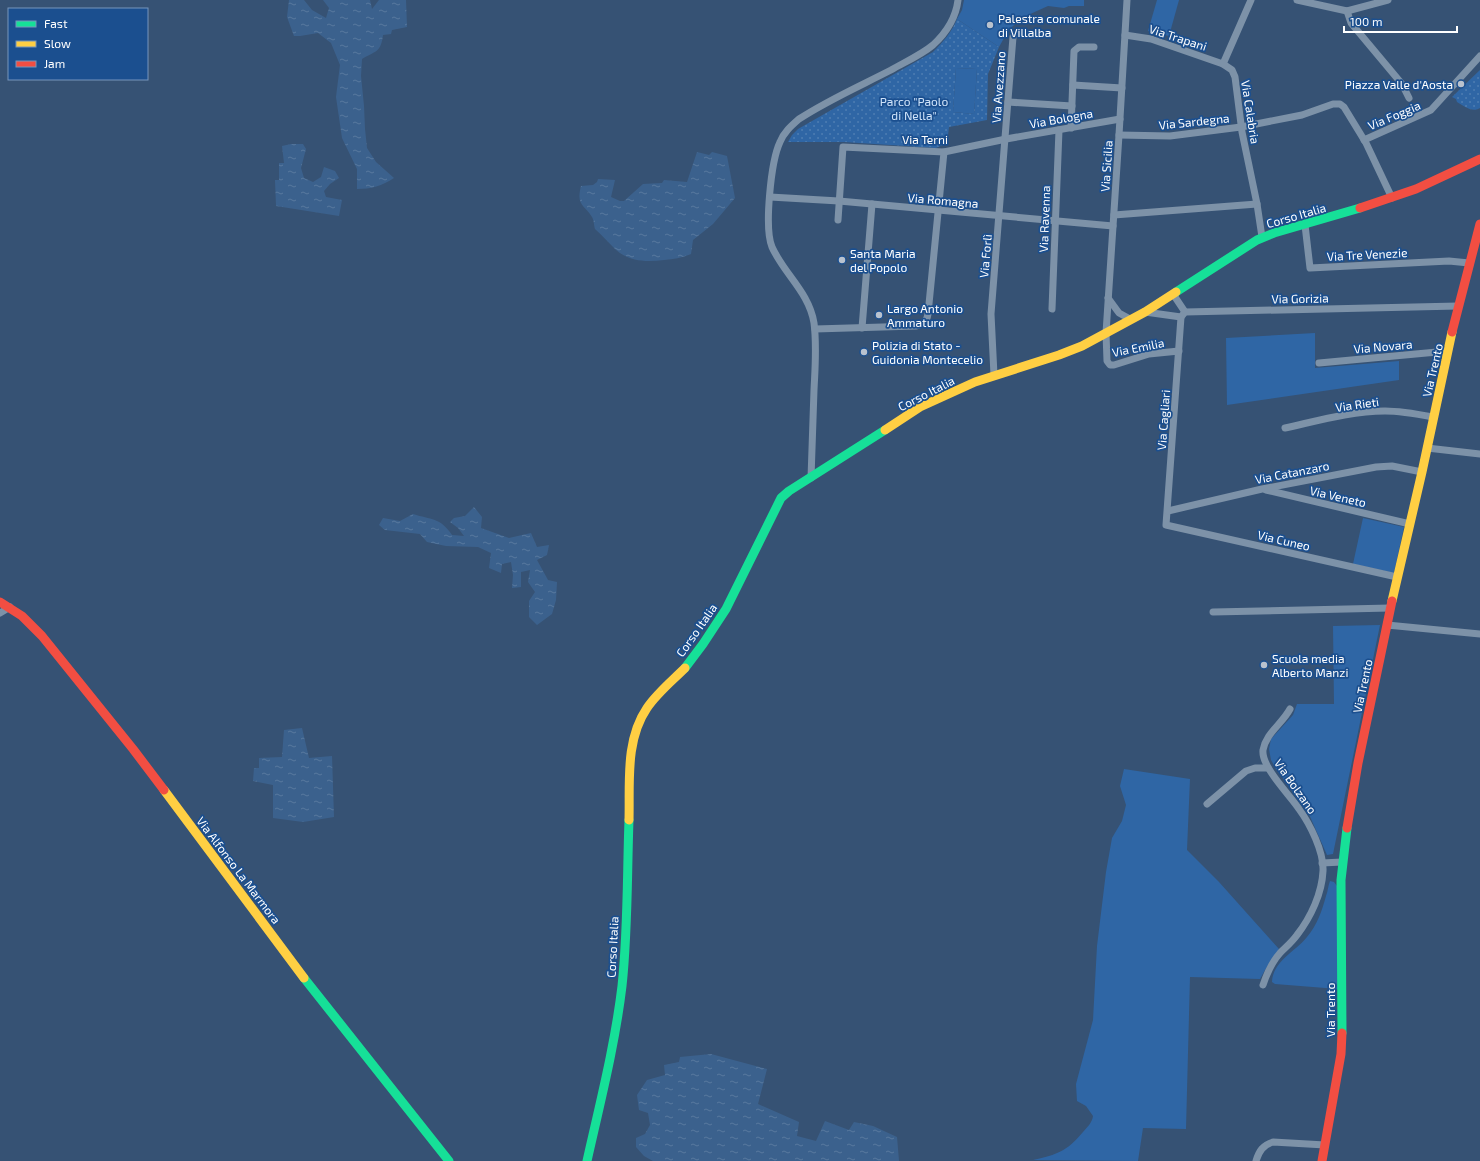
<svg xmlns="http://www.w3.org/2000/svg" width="1480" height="1161" font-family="'Exo 2',sans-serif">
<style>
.grass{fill:#2f66a5}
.park{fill:url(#park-dots);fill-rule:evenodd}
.water{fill:url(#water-ripples)}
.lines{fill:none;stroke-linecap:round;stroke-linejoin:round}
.street{stroke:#7d92a8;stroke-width:7}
.fast{stroke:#16e098;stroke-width:9}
.slow{stroke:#ffcf43;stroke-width:9}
.jam{stroke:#f24e42;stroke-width:9}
.poi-dot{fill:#b9c2ce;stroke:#1b4f8f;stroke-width:1.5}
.labels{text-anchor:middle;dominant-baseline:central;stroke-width:3.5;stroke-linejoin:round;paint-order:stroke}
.poi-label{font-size:12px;fill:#fff;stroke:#1b4f8f;text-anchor:start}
.street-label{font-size:12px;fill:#fff;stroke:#1b4f8f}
.park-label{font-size:12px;fill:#cfe3fa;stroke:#1b4f8f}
</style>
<defs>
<pattern id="park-dots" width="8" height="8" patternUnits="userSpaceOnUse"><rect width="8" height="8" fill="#2f66a5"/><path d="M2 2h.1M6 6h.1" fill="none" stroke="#4e7db2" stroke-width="1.8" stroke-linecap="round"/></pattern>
<pattern id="water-ripples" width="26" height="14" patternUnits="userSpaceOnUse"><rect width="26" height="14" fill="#3b618d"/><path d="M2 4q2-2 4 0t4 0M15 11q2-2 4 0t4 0" fill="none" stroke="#58799e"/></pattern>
</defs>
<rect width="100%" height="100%" fill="#365274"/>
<!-- grass -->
<g class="grass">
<path d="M964,0H1084V6H1069L1064,8L1048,6L1028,15L1009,29L999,47L957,19L962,10Z"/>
<path d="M1157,0H1179L1169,36L1148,31Z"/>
<path d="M956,68L977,69L974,114L953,112Z"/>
<path d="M1315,333V368L1399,361V380L1227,405L1226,338Z"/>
<path d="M1363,518L1404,527L1394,573L1353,564Z"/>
<path d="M1380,625L1333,854L1327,855L1308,812L1276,769L1271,760L1269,749L1271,739L1293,715L1297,704H1334L1333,626Z"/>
<path d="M1124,769L1190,779L1187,850L1219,882L1279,949L1265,970L1260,979L1190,977L1186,1129L1143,1128L1138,1161L1033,1160C1058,1154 1066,1152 1083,1132C1088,1126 1092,1123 1093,1116L1086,1106L1077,1101L1076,1084L1093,1020L1097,946L1106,872L1112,838L1122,821L1126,805L1120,786Z"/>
<path d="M1330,881L1334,882L1337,886L1338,989L1275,984L1272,982C1273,961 1295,952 1307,937C1317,925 1322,911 1326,896C1328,891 1328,886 1330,881Z"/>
</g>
<!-- park -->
<g class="park">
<path d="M957,19L999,47L988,74L987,120L949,127L947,143L936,148L844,142H788L792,135L798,129L933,52C943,42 952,32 957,19ZM956,68L977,69L974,114L953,112Z"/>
<path d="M1480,70V108C1472,113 1464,106 1457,102L1456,99L1452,97Z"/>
</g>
<!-- water -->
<g class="water">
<path d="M289,0H304L312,10L326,18L329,8L323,0H370L372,9L379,0H406L407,27L392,30L391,34L383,35C381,52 376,51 362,59L361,76L364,106L365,129L367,148L376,162L394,178C382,186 371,189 357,189V169L342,138L336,97L340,65L331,43L318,33L300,36H294L287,17Z"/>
<path d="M291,144H303L306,149L301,168L304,178L313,182L321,177L324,167L335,171L339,178L330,184L324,191L326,197L342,200L339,216L276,206L275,180H279V163H284L282,146Z"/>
<path d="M697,152L709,155L712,152L727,156L735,198L713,224L693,240L691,254C682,258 673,259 664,260C646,262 629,262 615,249C608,242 602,235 595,229C594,226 594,220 592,217C584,204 576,206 581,186L593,185L597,182L598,179L615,180L611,197L620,201H624L643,184L662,183L664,180L687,182Z"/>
<path d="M474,507L482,517L481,528L509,538L531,533L537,547L549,545L547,555L537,560L548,580L557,582L556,600L552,614L537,625L529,617V601L535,592L528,582L530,570L521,572V587L512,588L513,575L511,562L502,564L501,573L489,568L491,553L478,547L446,546L427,542L420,534L385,530L379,525L383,518L400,521L413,514C431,520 440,517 452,535L464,536L458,528L450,522L454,518L465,516Z"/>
<path d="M302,728L309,758L332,756L334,817L303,822L273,818V785L253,781L254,768H259V758L282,757L284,730Z"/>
<path d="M711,1054L767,1069L758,1104L799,1122L797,1136L816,1141L825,1121L849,1130L854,1122L873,1126L897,1137L899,1161H653L644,1156L636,1147V1138L645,1134L650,1125L648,1113L639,1110L637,1095L647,1080L665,1075L664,1065L679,1062L680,1057Z"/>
</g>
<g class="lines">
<!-- street -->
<g class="street">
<path d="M1127,0L1119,135L1106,333L1107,361L1110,365H1114L1149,354L1179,351"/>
<path d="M1251,0L1223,64L1232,70L1235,77L1242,132L1257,204L1262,237"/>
<path d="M1297,0L1347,11L1388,0"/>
<path d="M1347,11L1351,23L1402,84L1409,98"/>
<path d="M1125,35L1151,39L1223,64"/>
<path d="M1073,85L1122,88"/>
<path d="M1008,102L1072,106"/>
<path d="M1071,128L1074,51L1079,47H1094"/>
<path d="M1119,135L1170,136L1241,127L1302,115L1333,104H1340L1344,107L1366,143L1392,198"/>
<path d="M1364,140L1431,110L1480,56"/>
<path d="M770,197L839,201L1113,226"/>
<path d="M1114,215L1257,204"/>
<path d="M838,220L843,147L944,152L1006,139L1120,119"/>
<path d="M1305,225L1310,268L1449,261L1469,263"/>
<path d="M1173,294L1185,312"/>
<path d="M1108,298L1119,313L1130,319"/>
<path d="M1052,309L1059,130"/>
<path d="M1145,312L1181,317L1185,312L1458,306"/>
<path d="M1181,317L1166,525L1397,577"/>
<path d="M862,328L872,204"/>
<path d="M815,329L916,326C923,325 927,321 928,314L944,152"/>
<path d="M1319,363L1448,351"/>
<path d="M994,375L991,314L1013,37"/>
<path d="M1285,428C1317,421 1351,411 1385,411C1401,411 1417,414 1433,417"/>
<path d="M1427,448L1480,454"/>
<path d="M811,478C812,449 813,419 814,390C815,368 817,346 814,323C809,292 784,274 772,247C764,228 771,161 780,142C784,132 791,126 799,119C828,100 860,86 891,70C905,62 921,55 933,45C946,33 956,17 958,0"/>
<path d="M1266,490L1410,524"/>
<path d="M1168,511L1262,489L1376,467L1392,466L1422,472"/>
<path d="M1213,612L1390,608"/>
<path d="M0,613L10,607"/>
<path d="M1387,625L1480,634"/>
<path d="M1207,804L1246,771L1255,768H1268"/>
<path d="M1322,863L1342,862"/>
<path d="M1263,985C1267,973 1272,962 1280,953C1286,947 1292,942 1297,935C1311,917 1322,893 1323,871C1324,852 1310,824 1299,809C1290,795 1261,767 1263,750C1266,733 1282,724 1290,709"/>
<path d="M1256,1161C1259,1151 1263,1145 1273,1142L1325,1145"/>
</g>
<!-- fast -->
<g class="fast">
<path d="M1176,292L1257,240L1274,233L1360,208"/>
<path d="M685,668L703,644L726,609L781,498L789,491L885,430"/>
<path d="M304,978L449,1161"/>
<path d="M1342,1033L1341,880L1347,828"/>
<path d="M587,1161C600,1103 615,1045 622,986C628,931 627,875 629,820"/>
</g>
<!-- slow -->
<g class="slow">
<path d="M885,430L920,407L975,382L1059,355L1082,346L1145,312L1176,292"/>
<path d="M1392,601L1422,472L1452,332"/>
<path d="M164,790L304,978"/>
<path d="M629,820C630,783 625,740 647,708C657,693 672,681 685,668"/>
</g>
<!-- jam -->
<g class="jam">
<path d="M1360,208L1416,189L1480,159"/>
<path d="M1452,332L1480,224"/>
<path d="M0,602L22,616L42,636L133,749L164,790"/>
<path d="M1347,828L1358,763L1392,601"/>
<path d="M1322,1161L1341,1054L1342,1033"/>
</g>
</g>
<!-- markers -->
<g class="poi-dot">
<circle cx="990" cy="25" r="4"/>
<circle cx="1461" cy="84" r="4"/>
<circle cx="842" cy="260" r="4"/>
<circle cx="879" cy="315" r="4"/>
<circle cx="864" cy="352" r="4"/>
<circle cx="1264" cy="665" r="4"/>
</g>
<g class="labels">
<!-- poi labels -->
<g class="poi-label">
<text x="998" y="18">Palestra comunale<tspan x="998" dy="14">di Villalba</tspan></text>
<text x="1453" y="84" text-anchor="end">Piazza Valle d'Aosta</text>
<text x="850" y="253">Santa Maria<tspan x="850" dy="14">del Popolo</tspan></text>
<text x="887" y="308">Largo Antonio<tspan x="887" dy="14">Ammaturo</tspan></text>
<text x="872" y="345">Polizia di Stato -<tspan x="872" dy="14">Guidonia Montecelio</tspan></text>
<text x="1272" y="658">Scuola media<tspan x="1272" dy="14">Alberto Manzi</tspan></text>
</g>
<!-- street labels -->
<g class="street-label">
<text transform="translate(1178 37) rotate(18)">Via Trapani</text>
<text transform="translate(998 87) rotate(-86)">Via Avezzano</text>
<text transform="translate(1251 112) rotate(81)">Via Calabria</text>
<text transform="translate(1394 115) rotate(-23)">Via Foggia</text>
<text transform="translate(1061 118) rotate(-10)">Via Bologna</text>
<text transform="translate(1194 121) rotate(-6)">Via Sardegna</text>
<text x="925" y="139">Via Terni</text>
<text transform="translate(1106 166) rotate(-86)">Via Sicilia</text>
<text transform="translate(943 200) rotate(5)">Via Romagna</text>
<text transform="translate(1296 215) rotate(-16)">Corso Italia</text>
<text transform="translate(1044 219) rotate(-88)">Via Ravenna</text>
<text transform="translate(1367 254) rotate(-3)">Via Tre Venezie</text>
<text transform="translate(985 256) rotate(-85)">Via Forlì</text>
<text transform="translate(1300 298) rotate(-1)">Via Gorizia</text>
<text transform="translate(1383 346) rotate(-5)">Via Novara</text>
<text transform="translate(1138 347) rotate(-11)">Via Emilia</text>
<text transform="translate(1432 370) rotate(-77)">Via Trento</text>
<text transform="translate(926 393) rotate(-27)">Corso Italia</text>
<text transform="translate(1357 404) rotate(-8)">Via Rieti</text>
<text transform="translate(1163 420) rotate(-86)">Via Cagliari</text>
<text transform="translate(1292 472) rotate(-11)">Via Catanzaro</text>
<text transform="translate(1338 496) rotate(13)">Via Veneto</text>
<text transform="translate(1284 540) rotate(13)">Via Cuneo</text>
<text transform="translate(696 630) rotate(-55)">Corso Italia</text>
<text transform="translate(1362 686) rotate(-78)">Via Trento</text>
<text transform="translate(1296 786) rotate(55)">Via Bolzano</text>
<text transform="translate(239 870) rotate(53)">Via Alfonso La Marmora</text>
<text transform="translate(612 947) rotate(-87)">Corso Italia</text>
<text transform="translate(1330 1010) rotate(-90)">Via Trento</text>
</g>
<!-- park labels -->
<g class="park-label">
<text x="914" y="101">Parco "Paolo<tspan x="914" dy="14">di Nella"</tspan></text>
</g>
</g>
<!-- legend -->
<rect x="8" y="8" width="140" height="72" fill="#1b4f8f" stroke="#7695bc"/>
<rect x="16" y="21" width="20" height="6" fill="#16e098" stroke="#7695bc"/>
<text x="44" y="28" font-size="12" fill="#ffffff">Fast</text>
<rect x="16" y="41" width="20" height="6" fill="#ffcf43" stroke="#7695bc"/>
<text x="44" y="48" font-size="12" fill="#ffffff">Slow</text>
<rect x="16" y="61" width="20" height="6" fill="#f24e42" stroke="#7695bc"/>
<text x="44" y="68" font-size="12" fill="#ffffff">Jam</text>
<!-- scale -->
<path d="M1344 26v6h113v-6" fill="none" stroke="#ffffff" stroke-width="2"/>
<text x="1350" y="26" font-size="12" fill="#ffffff" stroke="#1b4f8f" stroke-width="3" paint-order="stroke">100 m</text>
</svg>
